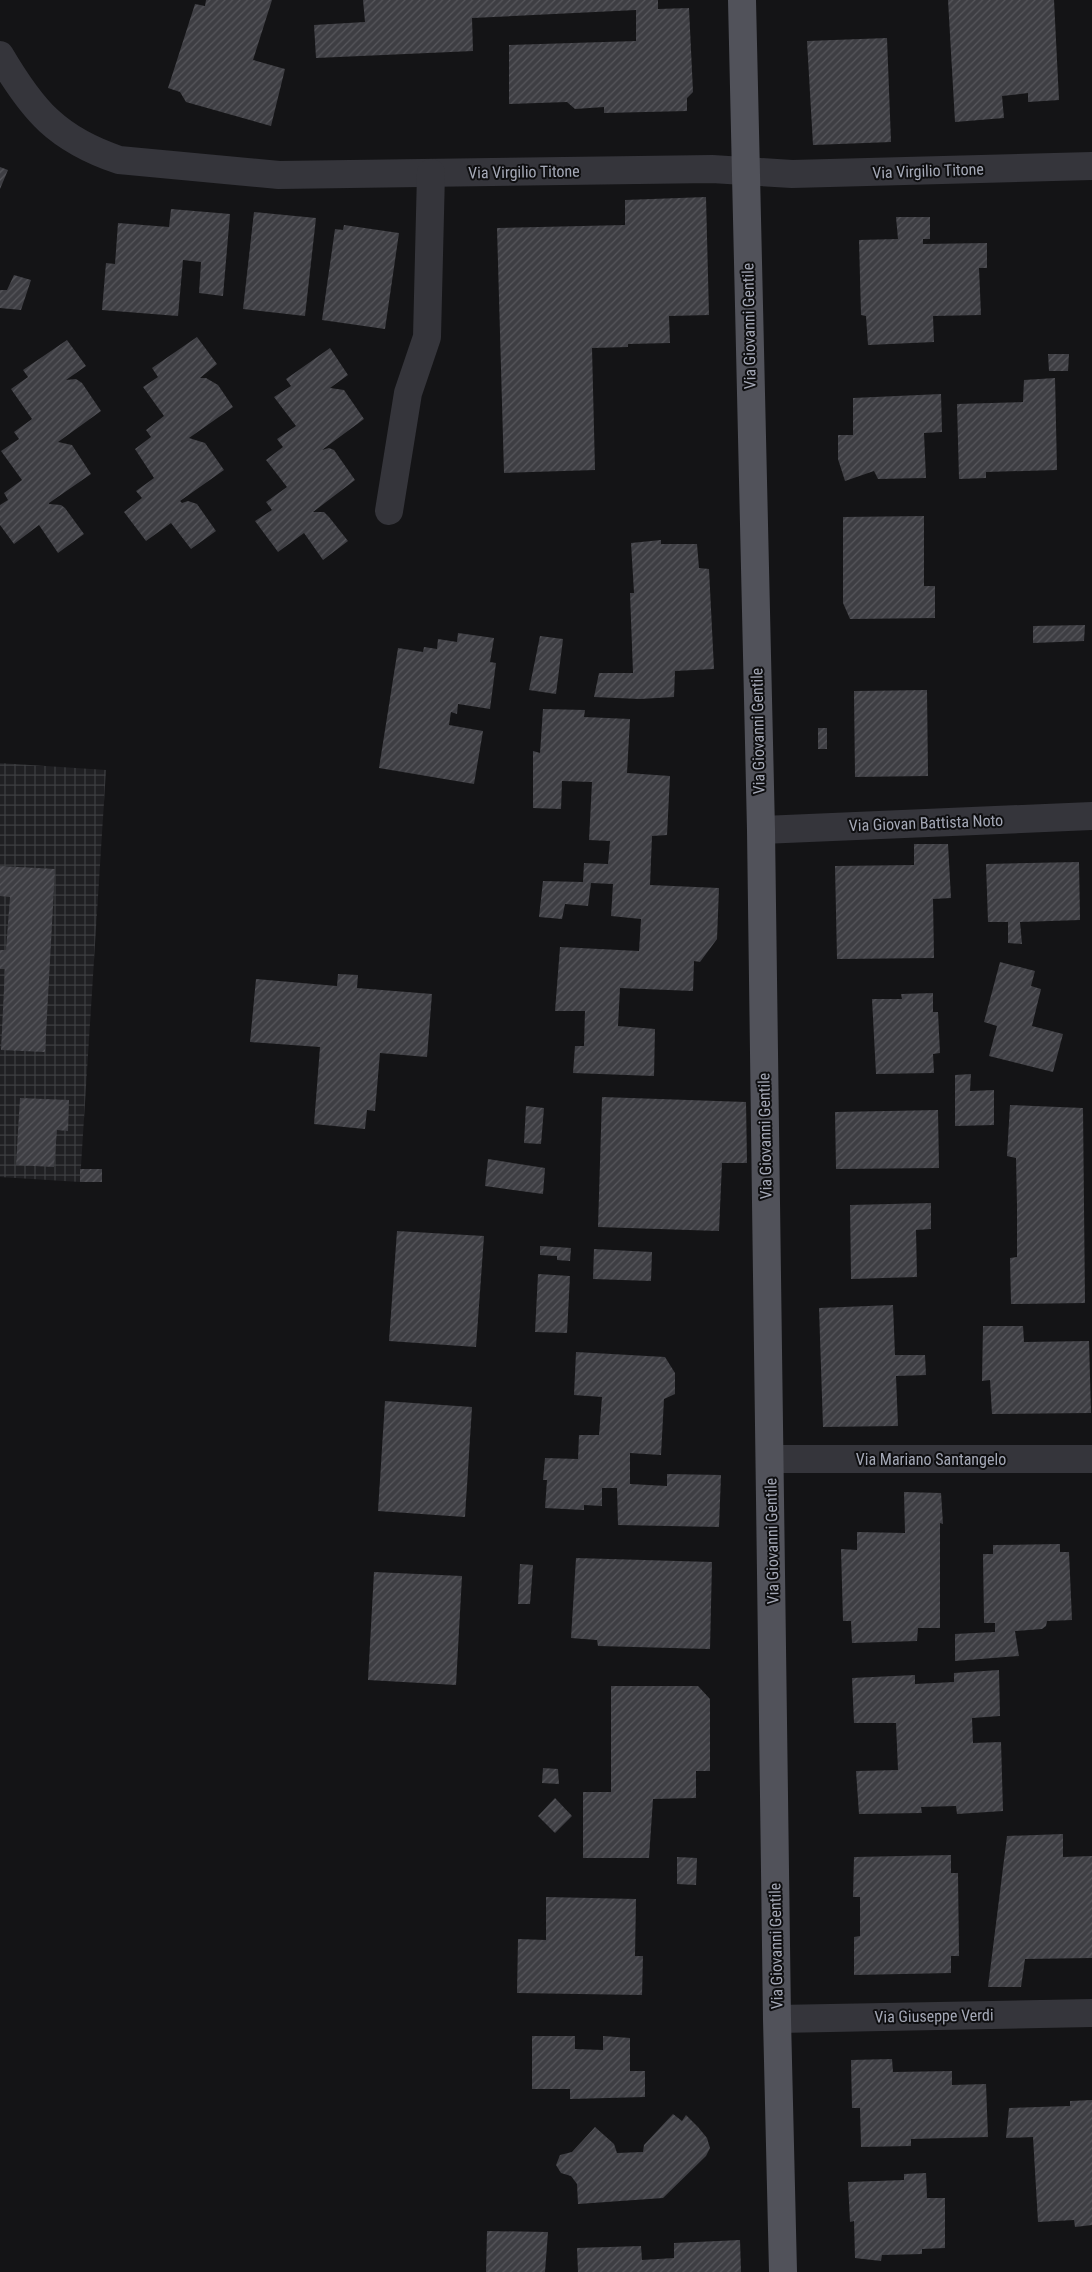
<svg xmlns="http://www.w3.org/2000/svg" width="1092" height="2272" font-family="'Roboto Condensed',sans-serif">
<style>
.industrial{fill:url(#industrial-grid)}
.building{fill:url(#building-hatch)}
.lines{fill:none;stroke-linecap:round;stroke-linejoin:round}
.minor{stroke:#35353b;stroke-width:28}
.major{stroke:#51525a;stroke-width:28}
.labels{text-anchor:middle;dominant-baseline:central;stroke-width:4;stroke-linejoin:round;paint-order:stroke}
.street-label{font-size:16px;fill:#a5a9b7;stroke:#0f0f11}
</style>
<defs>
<pattern id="industrial-grid" width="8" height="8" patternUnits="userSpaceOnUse" patternTransform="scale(1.25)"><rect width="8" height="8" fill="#202023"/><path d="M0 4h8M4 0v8" fill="none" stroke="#3d3e41"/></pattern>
<pattern id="building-hatch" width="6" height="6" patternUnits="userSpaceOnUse" patternTransform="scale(1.25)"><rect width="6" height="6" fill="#3e3e43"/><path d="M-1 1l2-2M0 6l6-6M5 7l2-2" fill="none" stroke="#57575c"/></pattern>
</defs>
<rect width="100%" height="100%" fill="#141416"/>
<!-- industrial -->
<path class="industrial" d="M0,763L106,770L80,1182L0,1177Z"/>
<!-- building -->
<g class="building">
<path d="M206,0H272L253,60L285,69L271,126L186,102L180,92L168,88L195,4L205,6Z"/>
<path d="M363,0H658V9L689,8L693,92L687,98V111L604,113V107L575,109L567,102L509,104V45L636,41V10L472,18L473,51L316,58L314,25L365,22Z"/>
<path d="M948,0H1054L1059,100L1028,102V93L1002,96L1004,118L955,122Z"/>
<path d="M887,38L891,142L813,145L807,41Z"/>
<path d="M0,167L8,170L0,189Z"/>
<path d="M706,197L709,315L669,316L670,343L628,344V347L592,348L595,470L504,473L497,228L625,225V200Z"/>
<path d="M171,209L230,214L223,296L199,293L201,262L183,260L178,316L102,310L106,263L115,264L118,223L169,227Z"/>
<path d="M254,212L316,218L305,316L243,309Z"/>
<path d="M896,217H930V239H923V244L987,243V268H979L981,315L933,316L934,342L868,345L866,316L861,315L859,240L898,239Z"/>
<path d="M344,225L399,233L385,329L322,320L335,229L343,230Z"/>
<path d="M14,275L31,280L21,310L0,308V290H7Z"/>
<path d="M197,337L217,364L200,378H206L218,385L233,407L189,438L205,443L224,470L180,501L182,503L188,501L197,504L216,531L191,549L171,523L146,541L124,512L142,498L136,491L154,478L135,449L151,437L146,430L164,416L143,387L158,377L152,368Z"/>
<path d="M67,340L86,366L66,380L76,379L82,383L101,411L58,442L72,445L91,474L49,503V504L61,505L65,508L84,534L58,553L39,525L14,544L0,525V505L8,500L4,493L22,480L1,451L19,439L14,432L32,419L11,389L28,377L23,370Z"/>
<path d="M330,348L348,375L330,388L344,390L364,419L322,450L329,448L334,450L355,480L313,512H324L329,517L348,541L323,560L304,533L278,552L255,521L272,510L266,502L287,487L266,460L283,447L277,439L296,426L274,397L291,386L286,379Z"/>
<path d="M1048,354H1069L1068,371H1049Z"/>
<path d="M1055,378L1057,470L986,472V478L959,479L957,404L1023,402L1024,380Z"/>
<path d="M941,394L942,432L924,433L926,478L878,479L874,471L845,481L838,459V435H853V398Z"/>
<path d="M924,516V586H935V618L850,619L843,603V517Z"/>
<path d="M661,540V544H697L699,568L709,569L714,669L675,671L674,697L640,699L594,697L599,673H633L630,593H634L631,543Z"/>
<path d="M1085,625L1084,641L1033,643V626Z"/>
<path d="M458,633L494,638L490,662L496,663L490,709L458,704L457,714L451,712L449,725L483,731L474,784L379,768L398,648L423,652L424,647L437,649L438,639L457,642Z"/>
<path d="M540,636L563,639L556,694L529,690Z"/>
<path d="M927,690L928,776L855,777L854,691Z"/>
<path d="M543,709L585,710L584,717L630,719L627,773L670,776L667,835L652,836L650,885L719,888L717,939L700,962L694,961L693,991L620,988L618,1026L655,1029L654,1076L573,1073L575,1046H584L585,1011H555L560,947L639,951L641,919L611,916L613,884L591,883L588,906L565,904L562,919L539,917L543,881L583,882L584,863L608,864L610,841L589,840L592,782L562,781L561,809L533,808V751L540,753Z"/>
<rect x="818" y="728" width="9" height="21"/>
<path d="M914,844H948L951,898L933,899L934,958L837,959L835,866L914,865Z"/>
<path d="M1079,862L1080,920L1020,922L1022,944L1008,943V922H988L986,864Z"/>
<path d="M0,866L55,869L45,1052L1,1050L5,969H0V950H6L10,897L0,896Z"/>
<path d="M1000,962L1035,971L1031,986L1041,989L1032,1026L1063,1034L1053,1072L989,1056L997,1026L984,1022Z"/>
<path d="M338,974L358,975L357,988L432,994L427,1057L380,1053L375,1111L367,1110L365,1129L314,1124L320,1047L250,1042L256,979L337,986Z"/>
<path d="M933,993V1012H938L940,1053L933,1054L934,1073L876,1074L872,999H902L901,994Z"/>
<path d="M971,1074L970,1091L994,1090V1125L955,1126V1075Z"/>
<path d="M602,1097L746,1102L747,1163H722L719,1231L598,1227Z"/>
<path d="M20,1098L69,1100L68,1131L57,1130L54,1167L16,1165Z"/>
<path d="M1010,1105L1083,1108L1085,1303L1011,1304L1010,1258L1017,1257V1206L1016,1158L1007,1156Z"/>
<path d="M526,1106L544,1108L541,1144L524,1143Z"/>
<path d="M938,1110L939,1168L836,1169L835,1112Z"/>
<path d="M488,1159L545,1168L543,1194L485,1186Z"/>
<rect x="80" y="1169" width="22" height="13"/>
<path d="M931,1203V1229L916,1230L917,1277L851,1279L850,1205Z"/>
<path d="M397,1231L484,1236L476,1347L389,1341Z"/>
<path d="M540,1246L571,1248L570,1261L557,1260V1256L540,1255Z"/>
<path d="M594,1249L652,1252L651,1281L593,1279Z"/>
<path d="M538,1274L570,1276L567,1333L535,1332Z"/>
<path d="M893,1305L895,1355H925L926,1375L896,1376L898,1426L823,1427L819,1308Z"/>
<path d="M983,1326H1023L1024,1342L1089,1341L1091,1413L992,1414L990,1380L982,1381Z"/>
<path d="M576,1352L665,1357L675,1373V1394L664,1399L661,1455L630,1453V1484L667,1486V1474L721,1475L719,1527L618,1525L617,1488H602V1506L584,1505V1510L545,1508L547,1480H543L545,1458L578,1459L579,1435H599L602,1397L574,1395Z"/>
<path d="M385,1401L472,1407L465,1517L378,1511Z"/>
<path d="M904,1492L941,1493L943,1524L940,1523V1628H918L917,1641L852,1643L851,1621H843L841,1549L857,1550V1532L905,1533Z"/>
<path d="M1060,1544V1552H1069L1072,1620L1047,1621L1046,1626L1042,1629L1015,1631L1019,1656L955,1661V1634L995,1632V1623H984L983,1554H993V1545Z"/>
<path d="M576,1558L712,1562L710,1649L598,1646L597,1640L571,1638Z"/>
<path d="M520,1564L533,1565L530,1604H518Z"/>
<path d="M374,1572L462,1576L456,1685L368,1680Z"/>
<path d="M999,1670L1000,1716L972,1718L973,1743L1001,1742L1003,1811L957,1814L956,1806L921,1807L922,1813L859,1814L856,1771L898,1770L896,1723H854L852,1678L915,1675V1684L954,1682V1673Z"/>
<path d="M611,1686H698L710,1699V1771H696V1798L653,1799L649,1858H583V1792H611Z"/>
<path d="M543,1768L558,1769L559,1784L542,1783Z"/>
<path d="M555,1798L572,1816L555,1833L538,1816Z"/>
<path d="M1063,1834V1857L1092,1856V1958L1025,1959L1021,1987H988L1007,1836Z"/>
<path d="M951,1855V1873H958L959,1956H951V1973L854,1975V1937L860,1936V1897H853L854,1857Z"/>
<path d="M677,1857L697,1858L696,1885L677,1884Z"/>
<path d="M546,1897L636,1899L635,1956H643L642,1995L517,1993L518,1939L546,1940Z"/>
<path d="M532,2036H575V2049L603,2050V2036L630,2038V2071H645V2097L570,2099V2089H532Z"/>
<path d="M892,2059L893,2072L952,2071V2085L986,2084L988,2137L911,2139V2146L861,2147L860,2108H852L851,2060Z"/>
<path d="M1092,2100V2225L1075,2227L1074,2220L1038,2222L1033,2137L1006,2138L1009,2108L1070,2106V2101Z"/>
<path d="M673,2114L682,2121L686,2115L698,2127L707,2138L710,2148L706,2156L663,2198L578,2204L577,2184L571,2176L561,2173L556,2165L560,2155L572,2152L595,2127L614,2144L617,2153L643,2152L644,2145Z"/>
<path d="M926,2173L927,2198H945V2248L922,2249V2254L882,2255L881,2261L855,2258L854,2221L850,2222L848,2182L904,2180V2174Z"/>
<path d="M487,2231L548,2232L545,2272H486Z"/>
<path d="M740,2240L741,2272H578L577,2248L641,2246L642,2260L674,2258V2243Z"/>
</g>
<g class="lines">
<!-- minor -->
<g class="minor">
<path d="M0,55C33,111 57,139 119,160L279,175L712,169L792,174L1092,166"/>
<path d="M389,511L408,393L427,337L431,173"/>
<path d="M761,830L1092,816"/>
<path d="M771,1459H1092"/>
<path d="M777,2019L1092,2013"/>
</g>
<!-- major -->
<path class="major" d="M742,0L761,830L777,2019L783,2272"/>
</g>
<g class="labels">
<!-- street labels -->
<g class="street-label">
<text transform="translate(928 171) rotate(-2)">Via Virgilio Titone</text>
<text transform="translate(524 172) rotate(-1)">Via Virgilio Titone</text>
<text transform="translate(749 326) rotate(-91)">Via Giovanni Gentile</text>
<text transform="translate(758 731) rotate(-91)">Via Giovanni Gentile</text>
<text transform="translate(926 823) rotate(-2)">Via Giovan Battista Noto</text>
<text transform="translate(765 1136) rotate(-91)">Via Giovanni Gentile</text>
<text x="931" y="1459">Via Mariano Santangelo</text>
<text transform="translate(772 1541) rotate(-91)">Via Giovanni Gentile</text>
<text transform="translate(776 1946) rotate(-91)">Via Giovanni Gentile</text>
<text transform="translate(934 2016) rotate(-1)">Via Giuseppe Verdi</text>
</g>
</g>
</svg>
